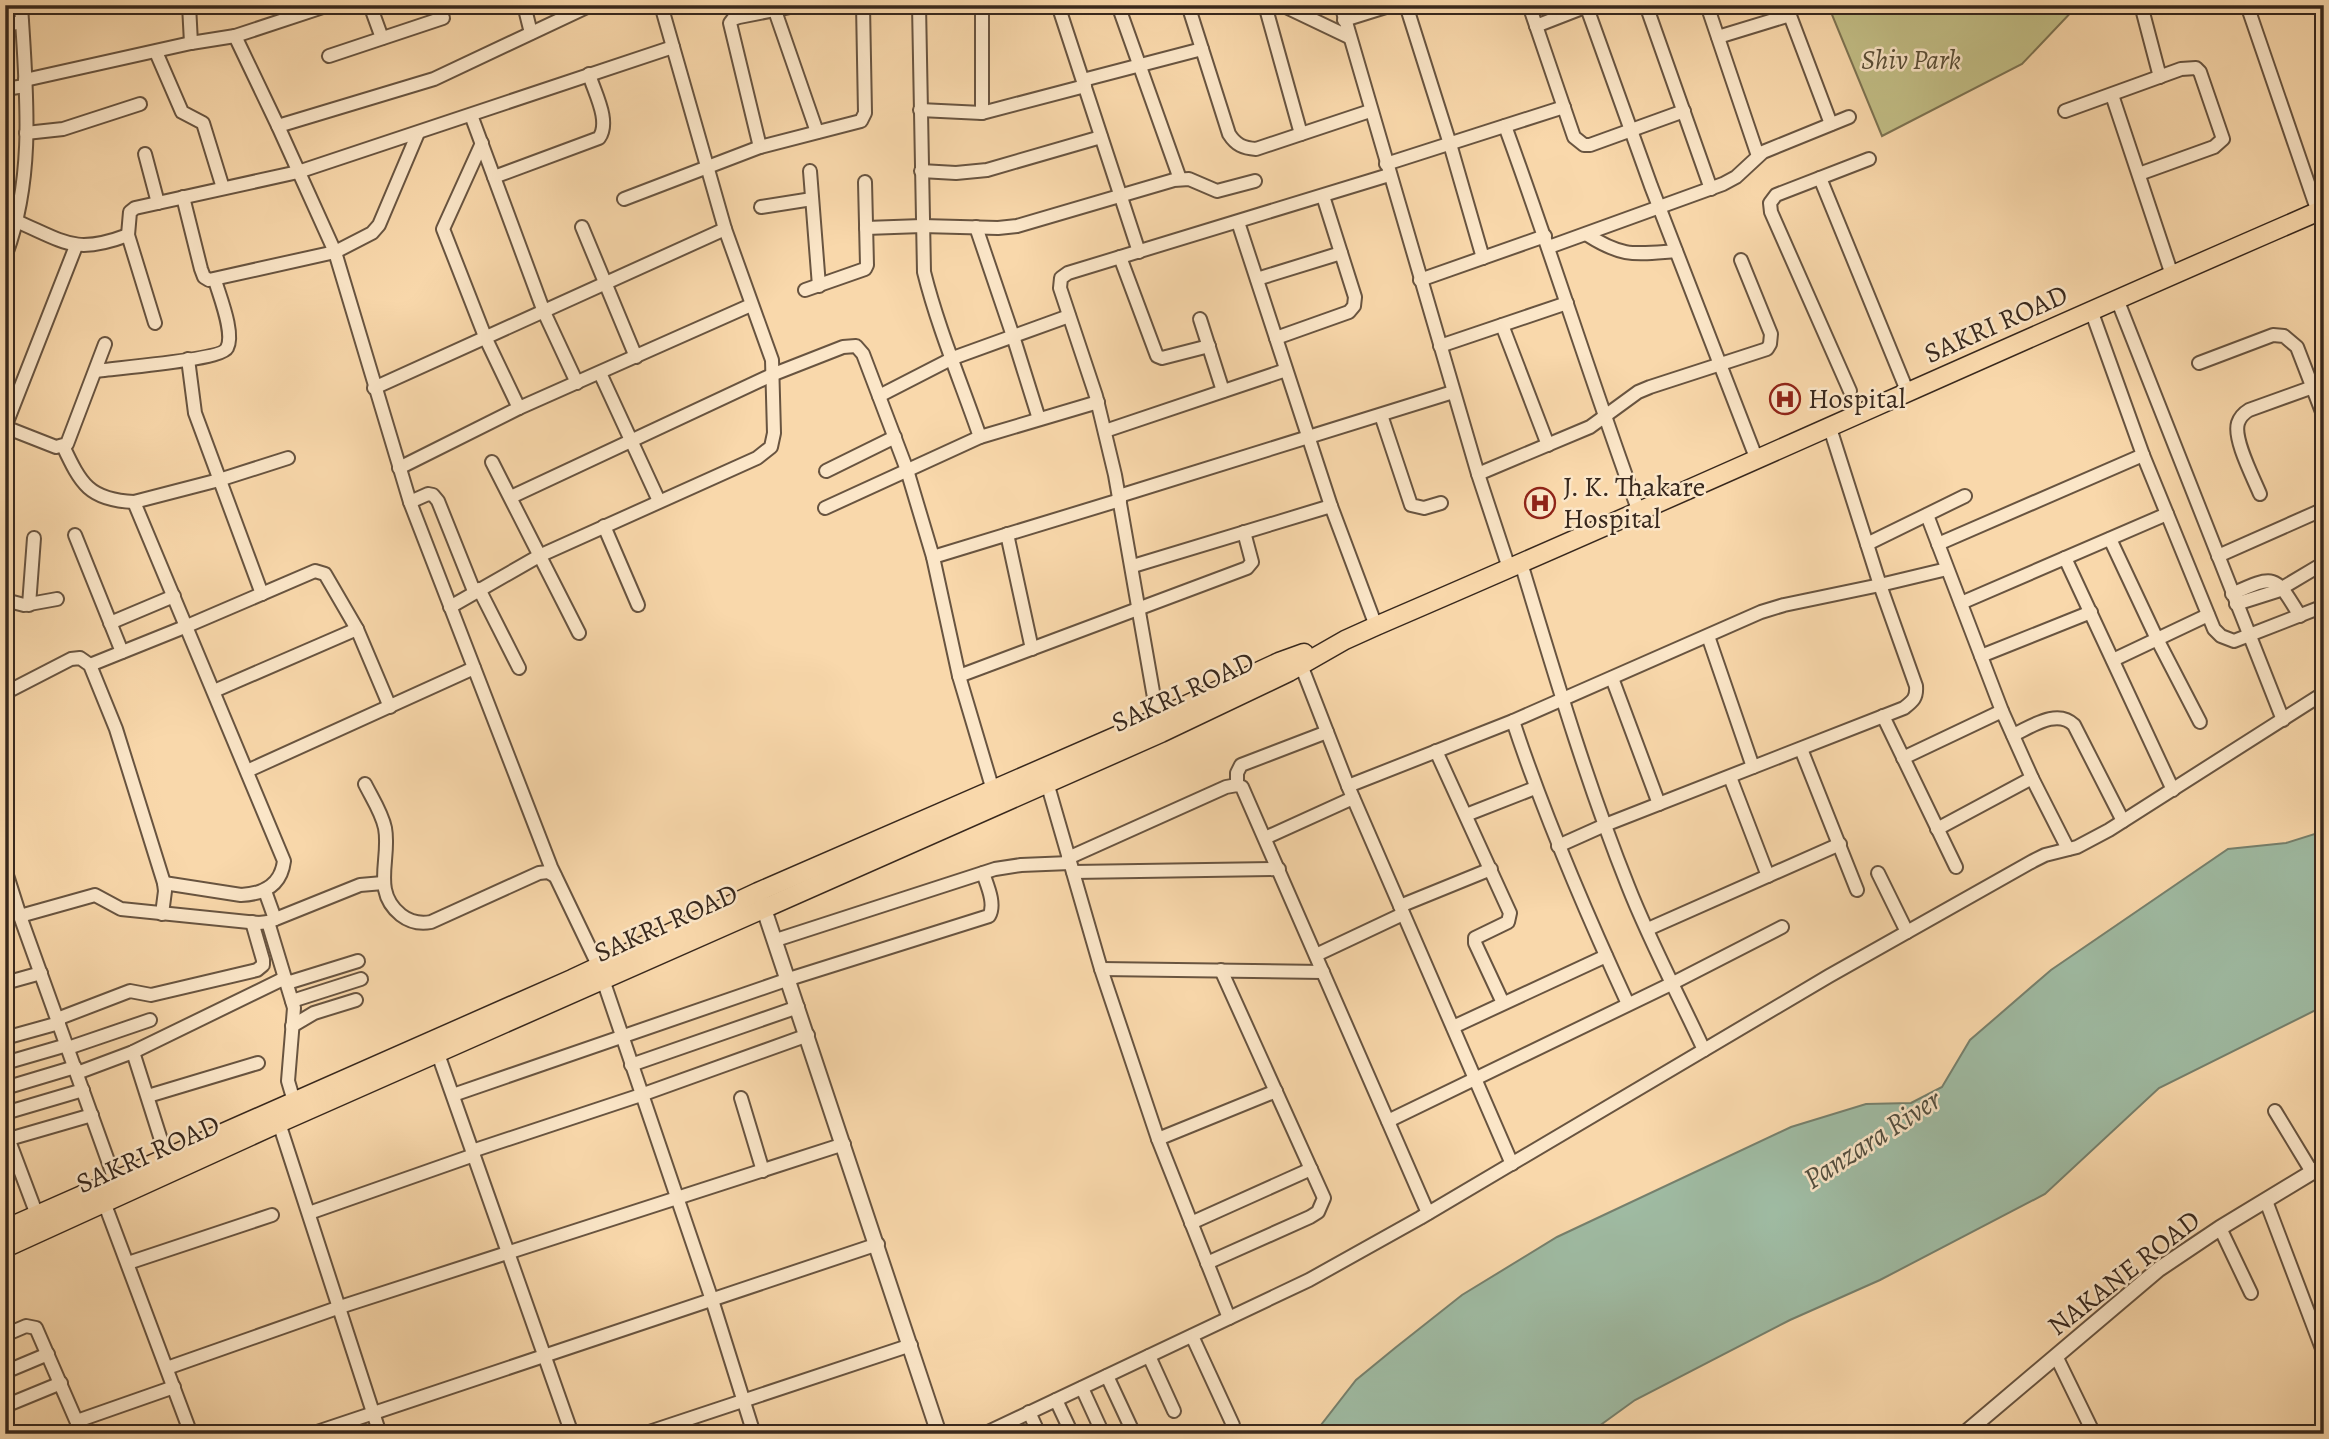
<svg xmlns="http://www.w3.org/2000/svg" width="2329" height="1439" font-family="Alegreya,serif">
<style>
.green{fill:#c2be86;stroke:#7d7352;stroke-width:2}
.water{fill:#9fbba3;stroke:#76806d;stroke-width:2}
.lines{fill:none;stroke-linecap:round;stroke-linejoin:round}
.minor-casing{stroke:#685440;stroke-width:16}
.tertiary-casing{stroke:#685440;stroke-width:18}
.primary-casing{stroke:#38281d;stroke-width:21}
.minor{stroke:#fbe6c8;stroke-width:12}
.tertiary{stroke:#fbe6c8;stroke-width:14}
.primary{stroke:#f9d8ab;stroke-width:18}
.labels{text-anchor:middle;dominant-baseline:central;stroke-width:5;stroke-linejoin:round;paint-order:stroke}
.park-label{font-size:28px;font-style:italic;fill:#5a4e37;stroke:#fbe6c8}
.street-label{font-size:28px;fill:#38281d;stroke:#fbe6c8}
.poi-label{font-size:28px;fill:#38281d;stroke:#fbe6c8;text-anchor:start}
.water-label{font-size:30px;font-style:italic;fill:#524d3e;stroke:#fbe6c8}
</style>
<rect width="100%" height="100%" fill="#f9d8ab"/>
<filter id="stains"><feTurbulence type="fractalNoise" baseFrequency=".00286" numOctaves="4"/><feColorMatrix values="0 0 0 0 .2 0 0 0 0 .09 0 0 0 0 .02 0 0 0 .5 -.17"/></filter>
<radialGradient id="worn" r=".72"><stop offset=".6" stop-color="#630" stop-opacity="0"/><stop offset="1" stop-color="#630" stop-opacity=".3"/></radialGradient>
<!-- green -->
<path class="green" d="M1828,5H2078L2022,64L1882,136Z"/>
<!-- water -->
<path class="water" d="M2324,831V1006L2159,1088L2045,1194L1880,1280L1790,1320L1635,1400L1588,1434H1314L1356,1380L1395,1348L1462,1295L1557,1237L1791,1127L1866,1104L1911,1103L1942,1087L1970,1040L2051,970L2228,849L2286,843Z"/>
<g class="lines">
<!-- minor casing -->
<g class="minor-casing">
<g id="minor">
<path d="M189,5L191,43"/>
<path d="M370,5L382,38"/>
<path d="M524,5L531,33"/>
<path d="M773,5L817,132"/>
<path d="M919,5L924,272C938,328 961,382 980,437"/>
<path d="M982,5V113"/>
<path d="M1058,5L1139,252"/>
<path d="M1118,5L1180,179"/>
<path d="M1188,5L1229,134C1236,145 1243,148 1256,149L1370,111"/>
<path d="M1265,5L1301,134"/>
<path d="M1282,5L1349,37"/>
<path d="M1341,5L1478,474L1509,568"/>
<path d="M1406,5L1450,144L1483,258"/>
<path d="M1529,5L1574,137L1584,145H1590L1684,111"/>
<path d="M1586,5L1651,186L1757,460"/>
<path d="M1646,5L1711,189"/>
<path d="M1707,5L1758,156"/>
<path d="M1786,5L1831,124"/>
<path d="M2141,5L2160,77"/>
<path d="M2247,5L2318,212"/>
<path d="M1344,20L1392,5"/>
<path d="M5,25L22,22"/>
<path d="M1536,26L1590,5"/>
<path d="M235,36L278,126L335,252L410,502L551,867L598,965L712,1300L754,1434"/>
<path d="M1718,37L1790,15"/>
<path d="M156,52L182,112L203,123L223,188"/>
<path d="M329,56L443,18"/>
<path d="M25,80L191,43L235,36L329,5"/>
<path d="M1083,80L1202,49"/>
<path d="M5,89L25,86"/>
<path d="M2112,95L2172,275"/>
<path d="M920,110L982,113L1085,86"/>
<path d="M2065,111L2181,69L2196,68L2200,72L2223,139L2214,147L2139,174"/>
<path d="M471,115L544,312L577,383"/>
<path d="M278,126L434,79L591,5"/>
<path d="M1505,126C1552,254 1592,384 1639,512"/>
<path d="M26,133L63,129L140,104"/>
<path d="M482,143L443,229L486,339L519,408"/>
<path d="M760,147L730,23L733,19L739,17L800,5"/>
<path d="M145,154L158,203"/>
<path d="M1386,164L1564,107"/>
<path d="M810,171L819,286"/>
<path d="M921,171L956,173L987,170L1101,137"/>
<path d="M494,177L599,138C611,121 594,92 589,74"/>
<path d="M1820,178L1908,393"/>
<path d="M183,197L201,269L204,277L209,280L335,252L372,233L379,225L418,133"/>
<path d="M624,199L760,147L861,121L865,113L863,5"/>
<path d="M761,207L812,199"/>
<path d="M16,221C65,242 75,255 128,235"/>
<path d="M1238,222L1331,506L1376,626"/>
<path d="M582,227L636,357"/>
<path d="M976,227L1013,336L1039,419"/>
<path d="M866,228L922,226L998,228L1017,226L1174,180L1189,179L1217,191L1255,181"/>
<path d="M1586,234C1623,258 1635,254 1676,251"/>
<path d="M1549,247L1723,184L1736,177L1763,152L1849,117"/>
<path d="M5,257C36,176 26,89 21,5"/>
<path d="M1120,257L1157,356L1162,358L1209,346"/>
<path d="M1257,279L1341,253"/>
<path d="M1420,280L1545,236"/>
<path d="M805,290L865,269L867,265L865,182"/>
<path d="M2117,299L2283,720"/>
<path d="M2091,310L2143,455L2214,629L2221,636L2234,641L2324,606"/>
<path d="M1200,319L1223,391"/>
<path d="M155,323L128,235L130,212L135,208L298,172L673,47"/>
<path d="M1502,325L1548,445"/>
<path d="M1276,338L1349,312L1354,306L1355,297L1323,196"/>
<path d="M1440,346L1567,303"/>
<path d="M188,359L195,413L262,594"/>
<path d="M2199,363L2273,335L2284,336L2297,347L2324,417"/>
<path d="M96,371C115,368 221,360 227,348C235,333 219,295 215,280"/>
<path d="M600,373L659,501"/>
<path d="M374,388L725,229"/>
<path d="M1850,391L1771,212L1770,203L1776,195L1869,159"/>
<path d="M879,396L953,358L1069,316"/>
<path d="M1381,415L1411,505L1424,508L1441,503"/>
<path d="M5,427L76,246"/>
<path d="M5,427L56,447L67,444L105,344"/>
<path d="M1105,431L1286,370"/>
<path d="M63,446C81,484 89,500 134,502L219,480L288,458"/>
<path d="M492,462L579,633"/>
<path d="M399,468L519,408L751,305"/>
<path d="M826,471L895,437"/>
<path d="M1478,474L1590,427L1638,392L1650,387L1767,349L1770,344L1771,334L1741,260"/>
<path d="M2260,494C2253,477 2233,439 2238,423C2240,417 2244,413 2249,410L2324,383"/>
<path d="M1119,496L1453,392"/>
<path d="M511,497L774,374L843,347L856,346L863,354L907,470L933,557L959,676L995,797"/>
<path d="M134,502L284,861C281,885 264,894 241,895L164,883"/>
<path d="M410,502L428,494L433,495L438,501L474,591"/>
<path d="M825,508L980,437L1098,402"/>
<path d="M1927,515L2002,711L2032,778L2068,849"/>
<path d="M604,526L638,605"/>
<path d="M1007,534L1032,649"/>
<path d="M75,535L122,652"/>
<path d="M2110,539L2157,639L2200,722"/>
<path d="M1867,544L1965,496"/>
<path d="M1938,544L2143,455"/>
<path d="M2218,556L2324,509"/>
<path d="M933,557L1120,500"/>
<path d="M2065,558L2173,790"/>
<path d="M1521,563C1554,672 1586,781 1628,886C1650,942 1679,996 1704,1050"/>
<path d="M1133,566L1331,506"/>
<path d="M479,589L519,668"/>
<path d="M2232,594C2276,574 2275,575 2300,616"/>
<path d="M5,600L24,605L57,599"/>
<path d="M1961,603L2167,514"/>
<path d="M2236,604L2277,591L2324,563"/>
<path d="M29,605L34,538"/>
<path d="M450,607L539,556L757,458L771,447L774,433L772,360L725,229L661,5"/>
<path d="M110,623L174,596"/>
<path d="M1708,636L1753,767"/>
<path d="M1981,656L2091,612"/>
<path d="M2113,660L2208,615"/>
<path d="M90,665L187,626L315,571L325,574L357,629L390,707"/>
<path d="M1301,665L1348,786L1512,1164"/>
<path d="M959,676L1247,568L1252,562L1244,532"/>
<path d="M1612,678L1659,804"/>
<path d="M214,691L357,629"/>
<path d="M5,693L71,659L80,658L90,665L116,729L164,883L165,891L162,914"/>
<path d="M1883,716L1956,867"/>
<path d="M1513,721C1545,818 1585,911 1628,1004"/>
<path d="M1159,726L1115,475L1096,396L1060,288L1061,278L1068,273L1389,175"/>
<path d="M2013,735C2031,727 2057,708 2074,725L2123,821"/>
<path d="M1801,749L1857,890"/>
<path d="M1436,751L1510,913L1508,922L1475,938V943L1503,1003"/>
<path d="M1903,758L2002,711"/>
<path d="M247,771L474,668"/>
<path d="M1730,777L1768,876"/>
<path d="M1046,779L1101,969L1158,1139L1229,1318"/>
<path d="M365,784C372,798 382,813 385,828C391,859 371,891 401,915C410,922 420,924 431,922L539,873L548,872L555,876"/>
<path d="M1237,785V773L1241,765L1327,732"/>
<path d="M1348,786L1513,721L1761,612L1784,605L1880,585L1947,569"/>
<path d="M1466,815L1535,788"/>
<path d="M1937,829L2032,778"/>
<path d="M1265,838L1353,798"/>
<path d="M1558,846L1605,825L1904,708C1913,701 1917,698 1916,686L1880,585L1830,428"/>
<path d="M1068,858L1226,787L1237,785L1242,787L1428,1213"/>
<path d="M5,869L20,916L117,1186"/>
<path d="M1073,872L1279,869"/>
<path d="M1878,873L1907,932"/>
<path d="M265,891L275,919"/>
<path d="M1400,906L1491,869"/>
<path d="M20,916L95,895L121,909L259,923L268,922L360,885L383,883"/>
<path d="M268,922L294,1008L288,1081L296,1108"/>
<path d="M1648,929L1840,844"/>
<path d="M776,940L995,869L1021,865L1070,863"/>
<path d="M1316,955L1403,914"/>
<path d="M1101,969L1323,972"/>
<path d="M5,983L41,973"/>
<path d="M287,983L358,961"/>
<path d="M292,1001L361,979"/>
<path d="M57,1019L130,991L151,995L257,970L263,965V960L252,922"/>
<path d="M292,1026L314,1013L356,1000"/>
<path d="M1453,1027L1606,956"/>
<path d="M5,1038L59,1023"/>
<path d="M68,1048L150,1020"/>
<path d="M133,1052L169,1165"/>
<path d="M438,1054L572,1434"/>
<path d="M5,1063L67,1045"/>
<path d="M631,1065L798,1007"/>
<path d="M77,1073L133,1052L285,978"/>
<path d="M5,1088L75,1067"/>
<path d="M453,1095L789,979L989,916C996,904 987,885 983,873"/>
<path d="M148,1096L258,1063"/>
<path d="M741,1098L763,1171"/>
<path d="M2275,1111L2312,1172"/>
<path d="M5,1113L83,1090"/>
<path d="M1388,1121L1673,983L1782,927"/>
<path d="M279,1123L380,1434"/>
<path d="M5,1130L37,1215"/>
<path d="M9,1139L92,1115"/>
<path d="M1158,1139L1276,1091"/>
<path d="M472,1151L641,1095L808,1035"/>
<path d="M2266,1201L2324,1354"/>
<path d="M104,1202L191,1434"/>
<path d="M309,1213L474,1155"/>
<path d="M1191,1223L1311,1169"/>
<path d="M2220,1228L2251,1293"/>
<path d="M128,1263L272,1215"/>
<path d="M1207,1263L1310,1217L1318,1212L1324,1198L1221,970"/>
<path d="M5,1335L26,1326L36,1328L82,1434"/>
<path d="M1192,1336L1233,1425"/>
<path d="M1149,1356L1174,1411"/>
<path d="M2056,1356L2094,1434"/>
<path d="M167,1368L340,1307L844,1144"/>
<path d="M5,1372L48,1354"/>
<path d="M1107,1376L1134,1434"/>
<path d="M1082,1388L1103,1434"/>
<path d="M1056,1400L1072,1434"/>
<path d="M5,1406L61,1383"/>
<path d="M1029,1412L1039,1434"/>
<path d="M77,1421L174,1387"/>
<path d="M311,1434L878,1244"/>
<path d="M643,1434L911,1345"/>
<path d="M984,1434L1309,1280L1420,1218L1829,976L2033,861L2045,855L2077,847L2109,830L2324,693"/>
</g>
</g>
<!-- tertiary casing -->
<g class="tertiary-casing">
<g id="tertiary">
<path d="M761,900L939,1434"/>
<path d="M1964,1434L2159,1269L2220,1228L2324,1165"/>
</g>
</g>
<!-- primary casing -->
<g class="primary-casing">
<g id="primary">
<path d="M5,1229L572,979L758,892L1158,718L1279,662L1304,653"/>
<path d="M5,1248L279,1123L1161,733L1289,672L1345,640L1376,626C1693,490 2007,346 2324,209"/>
</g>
</g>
<!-- minor -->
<use href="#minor" class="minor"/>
<!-- tertiary -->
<use href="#tertiary" class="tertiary"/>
<!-- primary -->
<use href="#primary" class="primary"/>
</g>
<!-- icons -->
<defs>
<g id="hospital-ring" transform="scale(1.575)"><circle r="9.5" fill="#fbe6c8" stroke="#8f2418" stroke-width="1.5"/><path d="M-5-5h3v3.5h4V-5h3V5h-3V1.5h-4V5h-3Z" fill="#8f2418"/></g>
</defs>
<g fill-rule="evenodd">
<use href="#hospital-ring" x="1785" y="399"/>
<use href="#hospital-ring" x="1540" y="503"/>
</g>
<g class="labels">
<!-- park labels -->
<g class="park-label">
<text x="1911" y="60">Shiv Park</text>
</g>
<!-- street labels -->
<g class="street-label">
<text transform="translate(1996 324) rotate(-24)">SAKRI ROAD</text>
<text transform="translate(1183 692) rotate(-25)">SAKRI ROAD</text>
<text transform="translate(666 923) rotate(-24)">SAKRI ROAD</text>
<text transform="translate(148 1154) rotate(-24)">SAKRI ROAD</text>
<text transform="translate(2124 1273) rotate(-38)">NAKANE ROAD</text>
</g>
<!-- poi labels -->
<g class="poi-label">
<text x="1808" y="399">Hospital</text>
<text x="1563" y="487">J. K. Thakare<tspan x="1563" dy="32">Hospital</tspan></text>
</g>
<!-- water labels -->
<g class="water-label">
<text transform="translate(1872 1139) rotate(-33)">Panzara River</text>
</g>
</g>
<!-- margin -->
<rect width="2329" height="1439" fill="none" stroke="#f9d8ab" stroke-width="28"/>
<rect x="7" y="7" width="2315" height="1425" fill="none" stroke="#38281d" stroke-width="3.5"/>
<rect x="14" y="14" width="2301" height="1411" fill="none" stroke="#38281d" stroke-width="2"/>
<rect width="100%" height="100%" filter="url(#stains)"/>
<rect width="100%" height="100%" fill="url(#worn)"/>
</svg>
